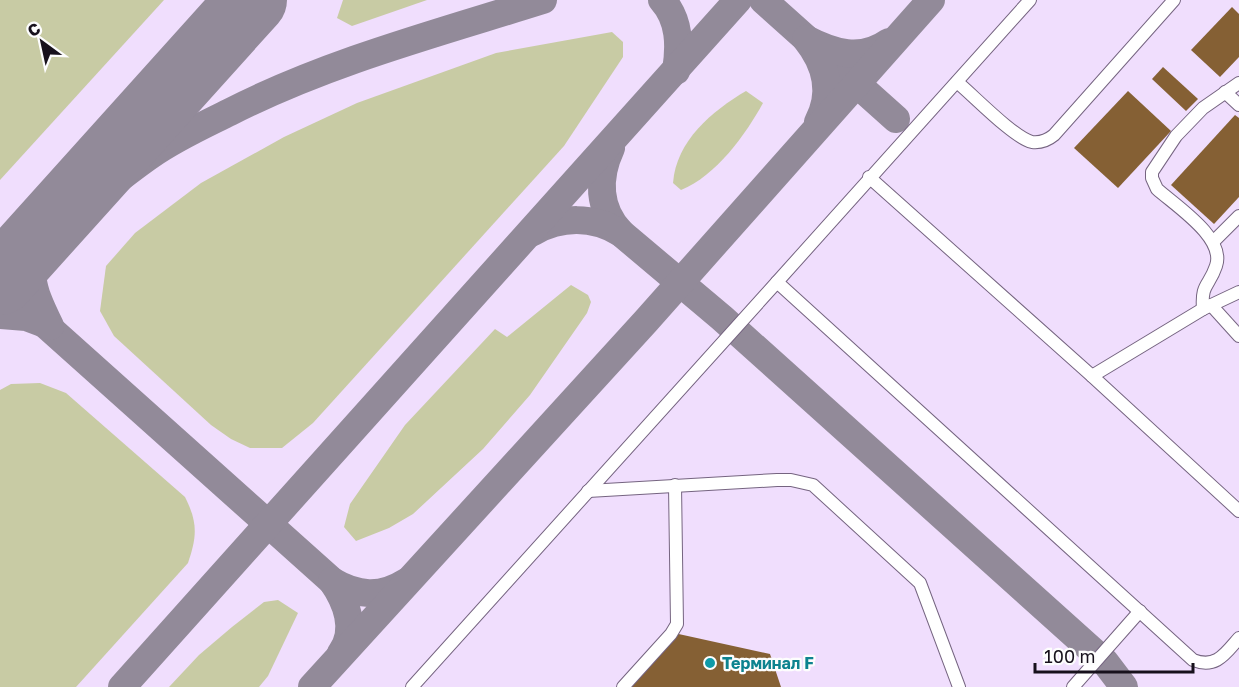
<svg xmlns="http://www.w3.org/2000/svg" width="1239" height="687" font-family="'Golos Text',sans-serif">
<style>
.built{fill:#f0defd}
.green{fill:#c8cba4}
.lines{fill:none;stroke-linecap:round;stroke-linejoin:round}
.taxiway{stroke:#928a99;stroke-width:28}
.runway{stroke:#928a99;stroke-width:70}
.building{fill:#856034}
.minor-casing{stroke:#756480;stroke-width:14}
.minor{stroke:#fff;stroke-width:12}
.culture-dot{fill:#0f9aa8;stroke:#fdfdfd;stroke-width:2}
.labels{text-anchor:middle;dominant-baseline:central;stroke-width:4.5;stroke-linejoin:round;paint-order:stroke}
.culture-label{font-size:16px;font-weight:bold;fill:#0d838f;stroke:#fdfdfd;text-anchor:start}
</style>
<rect width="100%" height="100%" fill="#f6ebfe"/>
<!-- built -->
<rect class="built" x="0" y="0" width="1239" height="687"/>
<!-- green -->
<g class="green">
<path d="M0,0H164L0,180Z"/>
<path d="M343,0H427L352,26L337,18Z"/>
<path d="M612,32L623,42V57L564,146L313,423L282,448H250L231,439L211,425L114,336L100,311L106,266L135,233L201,183L284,137L357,103L496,53Z"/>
<path d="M746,91L763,103C746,134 716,176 681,190L673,183C676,141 712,111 746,91Z"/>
<path d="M571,285L588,295L591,302L587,313L530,395L483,449L413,514L389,528L356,541L344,527L350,504L405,425L495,329L507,337Z"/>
<path d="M40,383L66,393L185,497C198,523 197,536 188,563L76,687H0V390L11,384Z"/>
<path d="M278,600L298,613L268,676L259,687H169L199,655L232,627L264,602Z"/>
</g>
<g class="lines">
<!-- taxiway -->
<g class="taxiway">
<path d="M662,0C680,20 680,46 676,71"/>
<path d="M763,0L896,119"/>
<path d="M818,122C834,92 826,64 806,39C833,53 861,62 889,42"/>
<path d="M611,148C597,178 598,209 621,233"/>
<path d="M533,232C561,216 593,216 621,233L722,318L1105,662L1124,687"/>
<path d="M0,246C53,238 107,185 151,155C175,138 204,125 230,112C328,62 438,33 543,0"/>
<path d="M0,284L332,581"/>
<path d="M0,315L26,317L50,326C30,285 25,270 46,229"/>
<path d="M341,653C358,630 346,601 332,581C357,596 381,598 406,582"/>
<path d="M122,687L738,0"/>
<path d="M312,687L646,321L931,0"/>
</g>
<!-- runway -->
<path class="runway" d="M0,280L252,0"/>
</g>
<!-- building -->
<g class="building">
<path d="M1232,7L1239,14V57L1220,77L1191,50Z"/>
<path d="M1163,67L1198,99L1186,111L1152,79Z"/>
<path d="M1128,91L1171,131L1118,188L1074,148Z"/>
<path d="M1235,115L1239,118V197L1214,224L1171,185Z"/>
<path d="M674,633L770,654L781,687H626Z"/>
</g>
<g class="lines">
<!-- minor casing -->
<g class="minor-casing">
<g id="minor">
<path d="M957,82C973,95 1014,138 1032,142C1041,143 1048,140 1054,135L1174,0"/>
<path d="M1225,92L1239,105"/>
<path d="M869,177L1092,376"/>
<path d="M1214,241L1239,216"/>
<path d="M777,282L1030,0"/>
<path d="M1239,292L1203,309L1092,376L1239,511"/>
<path d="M1211,305L1239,336"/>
<path d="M1203,309C1201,283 1209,287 1216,266C1226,238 1176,206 1157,189L1152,178V172L1176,136L1203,108L1239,83"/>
<path d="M588,491L777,480H791L813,485L920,583L959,687"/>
<path d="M412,687L777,282L1193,660C1216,669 1225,654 1239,638"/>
<path d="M623,687L671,634L677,624L675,485"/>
<path d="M1073,687L1140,611"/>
</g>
</g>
<!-- minor -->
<use href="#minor" class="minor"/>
</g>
<!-- markers -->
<circle class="culture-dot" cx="710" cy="663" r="6"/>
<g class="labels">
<!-- culture labels -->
<g class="culture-label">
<text x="722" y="663">Терминал F</text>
</g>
</g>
<!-- north arrow -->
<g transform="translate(42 42) rotate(327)" stroke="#fdfdfd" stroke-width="4.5" paint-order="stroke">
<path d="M0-4.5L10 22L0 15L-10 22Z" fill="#17111c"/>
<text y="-9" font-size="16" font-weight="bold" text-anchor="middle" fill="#17111c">С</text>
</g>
<!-- scale -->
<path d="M1035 663v9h158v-9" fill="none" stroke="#17111c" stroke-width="3"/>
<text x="1044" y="663" font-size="18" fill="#17111c" stroke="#fdfdfd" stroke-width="4.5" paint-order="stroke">100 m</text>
</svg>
